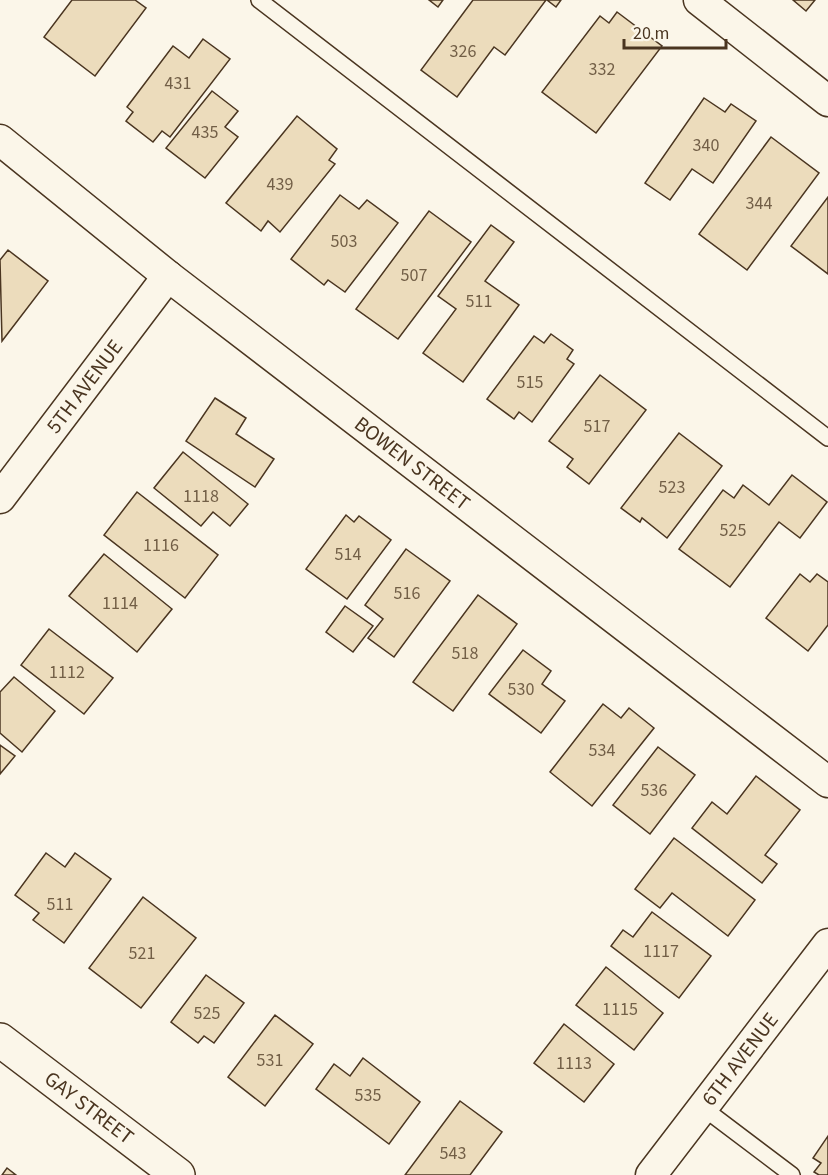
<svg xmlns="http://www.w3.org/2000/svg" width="828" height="1175" font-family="'Source Sans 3',sans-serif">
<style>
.building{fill:#ecdcbc;stroke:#4a3520;stroke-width:1.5}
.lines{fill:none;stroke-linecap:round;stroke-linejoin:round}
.service-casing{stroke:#4a3520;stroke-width:18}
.minor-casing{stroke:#4a3520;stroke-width:33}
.tertiary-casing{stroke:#4a3520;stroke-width:36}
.service{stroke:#fbf6e9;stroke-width:15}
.minor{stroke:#fbf6e9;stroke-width:30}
.tertiary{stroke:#fbf6e9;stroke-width:33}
.labels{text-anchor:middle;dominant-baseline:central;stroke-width:4.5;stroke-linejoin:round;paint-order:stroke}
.number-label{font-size:18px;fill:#725f47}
.street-label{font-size:21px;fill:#4a3520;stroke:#fbf6e9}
</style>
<rect width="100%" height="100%" fill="#fbf6e9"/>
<!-- building -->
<g class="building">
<path d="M72,0H135L146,8L95,76L44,37Z"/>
<path d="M429,0H443L438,7Z"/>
<path d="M473,0H546L505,55L494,47L457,97L421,70Z"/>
<path d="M547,0H561L556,7Z"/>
<path d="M793,0H815L806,11Z"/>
<path d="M617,12L662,46L596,133L542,92L600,16L609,23Z"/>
<path d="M203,39L230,59L170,137L162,131L153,142L126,121L133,112L127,107L173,46L189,58Z"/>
<path d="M212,91L238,111L225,127L238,137L205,178L166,148Z"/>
<path d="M704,98L725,112L731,104L756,121L713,183L692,169L670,200L645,183Z"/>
<path d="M297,116L337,149L329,160L335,164L280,232L268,221L261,231L226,203Z"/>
<path d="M771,137L819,173L747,270L699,234Z"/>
<path d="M340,195L359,209L367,200L398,223L345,292L328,280L324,285L291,259Z"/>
<path d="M828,197V274L791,246Z"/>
<path d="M429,211L471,242L398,339L356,309Z"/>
<path d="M491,225L514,242L485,281L519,305L463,382L423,353L456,309L438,296Z"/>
<path d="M8,250L48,281L2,341L0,260Z"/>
<path d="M551,334L573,350L567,359L574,364L532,422L519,412L514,419L487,399L534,336L544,343Z"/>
<path d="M600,375L646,410L589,484L567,467L573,459L549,441Z"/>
<path d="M215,398L246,418L236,434L274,459L255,487L186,441Z"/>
<path d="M679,433L722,466L667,538L642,518L640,522L621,508Z"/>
<path d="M183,452L248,504L230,526L213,512L201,526L154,488Z"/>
<path d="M792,475L827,502L800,538L779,522L730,587L679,549L723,490L734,498L743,485L769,505Z"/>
<path d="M137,492L218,555L185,598L104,535Z"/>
<path d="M346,515L354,522L359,516L391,540L347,599L306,569Z"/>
<path d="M406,549L450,581L394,657L368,638L383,619L365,605Z"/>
<path d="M104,554L172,609L137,652L69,596Z"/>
<path d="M800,574L810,582L817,574L828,582V625L808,651L766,618Z"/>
<path d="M478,595L517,624L453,711L413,682Z"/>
<path d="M345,606L373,626L353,652L326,632Z"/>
<path d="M49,629L113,678L84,714L21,665Z"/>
<path d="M523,650L551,671L542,684L565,701L541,733L489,694Z"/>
<path d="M14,677L55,711L22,752L0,733V692Z"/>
<path d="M603,704L621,718L629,708L654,728L592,806L550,772Z"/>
<path d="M0,745L15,756L0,774Z"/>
<path d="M658,747L695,775L650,834L613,805Z"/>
<path d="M756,776L800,810L765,855L777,864L762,883L692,828L712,802L727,814Z"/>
<path d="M674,838L755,900L728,936L672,893L660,908L635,889Z"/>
<path d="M46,853L65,867L75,853L111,879L64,943L33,920L39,913L15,895Z"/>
<path d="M143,897L196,938L141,1008L89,968Z"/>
<path d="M652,912L711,956L679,998L611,946L623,930L633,937Z"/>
<path d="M606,967L663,1013L634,1050L576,1005Z"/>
<path d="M206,975L244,1003L214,1043L204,1036L198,1043L171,1022Z"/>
<path d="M275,1015L313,1044L265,1106L228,1077Z"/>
<path d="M564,1024L614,1064L584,1102L534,1063Z"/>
<path d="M363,1058L420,1102L389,1144L316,1089L334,1064L350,1076Z"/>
<path d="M460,1101L502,1132L470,1175H405Z"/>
<path d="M828,1136V1175H819L814,1172L821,1163L813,1158Z"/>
<path d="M7,1168L16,1175H2Z"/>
</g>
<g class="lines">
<!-- service casing -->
<g class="service-casing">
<g id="service">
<path d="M259,0L828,438"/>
<path d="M702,1107L792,1175"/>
</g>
</g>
<!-- minor casing -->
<g class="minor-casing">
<g id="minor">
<path d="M699,0L828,101"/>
<path id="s1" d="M0,140L168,276L828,782"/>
<path id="s2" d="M0,498L168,276"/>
<path id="s3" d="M651,1175L828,944"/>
</g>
</g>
<!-- tertiary casing -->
<g class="tertiary-casing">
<g id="tertiary">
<path id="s4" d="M0,1040L178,1175"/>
</g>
</g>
<!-- service -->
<use href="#service" class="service"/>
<!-- minor -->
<use href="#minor" class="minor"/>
<!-- tertiary -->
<use href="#tertiary" class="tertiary"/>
</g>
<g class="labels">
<!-- number labels -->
<g class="number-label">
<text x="463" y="51">326</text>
<text x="602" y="69">332</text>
<text x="178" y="83">431</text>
<text x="205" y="132">435</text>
<text x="706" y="145">340</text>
<text x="280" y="184">439</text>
<text x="759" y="203">344</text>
<text x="344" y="241">503</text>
<text x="414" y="275">507</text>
<text x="479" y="301">511</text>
<text x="530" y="382">515</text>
<text x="597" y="426">517</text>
<text x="672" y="487">523</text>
<text x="201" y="496">1118</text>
<text x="733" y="530">525</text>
<text x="161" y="545">1116</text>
<text x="348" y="554">514</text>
<text x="407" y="593">516</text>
<text x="120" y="603">1114</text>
<text x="465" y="653">518</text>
<text x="67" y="672">1112</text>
<text x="521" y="689">530</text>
<text x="602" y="750">534</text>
<text x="654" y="790">536</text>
<text x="60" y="904">511</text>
<text x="661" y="951">1117</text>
<text x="142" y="953">521</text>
<text x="620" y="1009">1115</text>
<text x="207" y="1013">525</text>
<text x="270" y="1060">531</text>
<text x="574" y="1063">1113</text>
<text x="368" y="1095">535</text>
<text x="453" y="1153">543</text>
</g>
<!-- street labels -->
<g class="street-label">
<text stroke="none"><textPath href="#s2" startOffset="140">5TH AVENUE</textPath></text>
<text stroke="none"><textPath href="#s1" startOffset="524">BOWEN STREET</textPath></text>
<text stroke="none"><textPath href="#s3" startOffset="146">6TH AVENUE</textPath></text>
<text stroke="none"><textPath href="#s4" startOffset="112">GAY STREET</textPath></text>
</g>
</g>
<!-- scale -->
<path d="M624 39v9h102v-9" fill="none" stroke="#4a3520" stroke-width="3"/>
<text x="633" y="39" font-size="18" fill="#4a3520" stroke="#fbf6e9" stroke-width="4.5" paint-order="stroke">20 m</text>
</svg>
